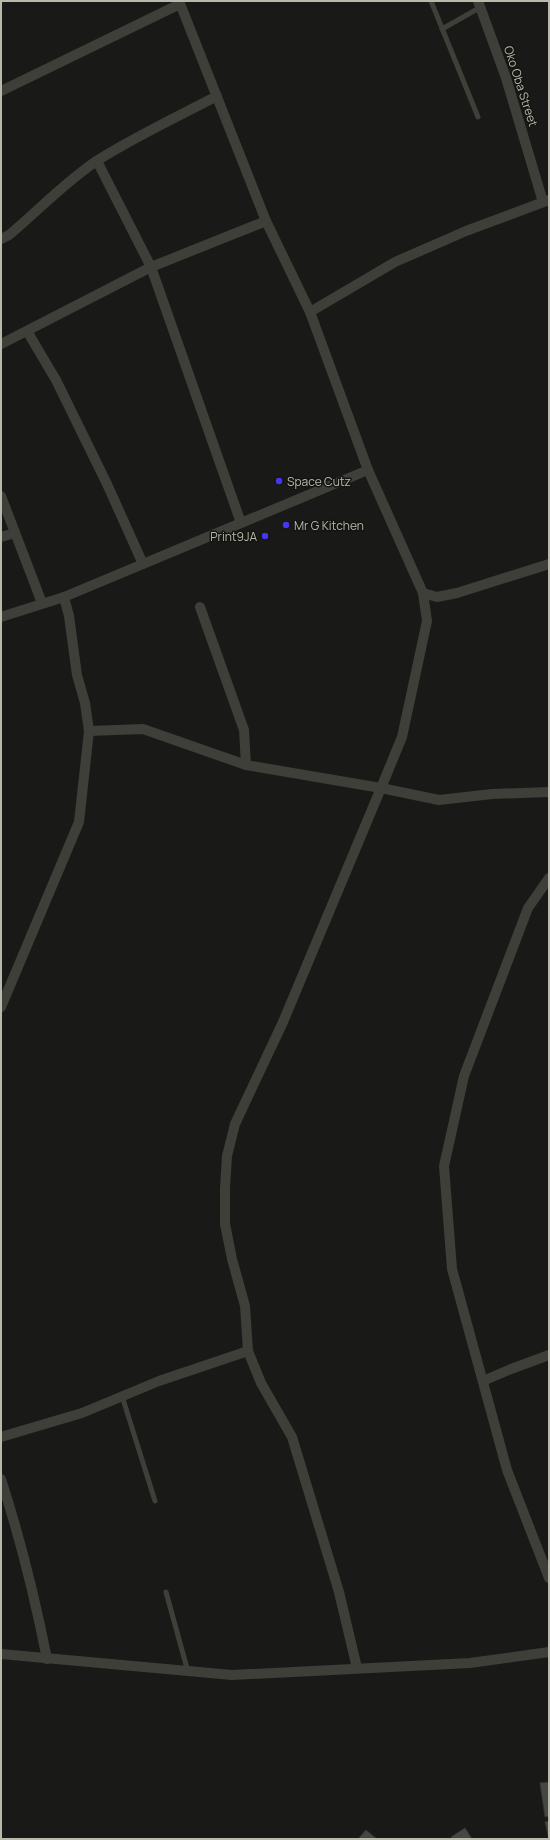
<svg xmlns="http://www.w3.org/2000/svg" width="550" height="1840" font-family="Manrope,sans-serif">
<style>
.building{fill:#454741;stroke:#343631}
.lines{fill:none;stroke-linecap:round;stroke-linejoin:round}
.lane{stroke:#3d3f38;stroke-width:5}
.street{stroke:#3d3f38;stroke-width:10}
.poi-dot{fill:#4536f3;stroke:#141512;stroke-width:1.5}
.labels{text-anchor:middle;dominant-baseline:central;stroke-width:3;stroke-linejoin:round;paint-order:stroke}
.street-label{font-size:12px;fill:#b8b9aa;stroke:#141512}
.poi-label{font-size:12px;fill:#b8b9aa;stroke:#141512;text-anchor:start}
</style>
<rect width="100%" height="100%" fill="#191a17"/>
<!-- building -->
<g class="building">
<path d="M549,1782V1816L545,1817L540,1783Z"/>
<path d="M549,1821V1839L545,1822Z"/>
<path d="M465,1828L472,1839H453L451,1837Z"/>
<path d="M366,1830L377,1839H358Z"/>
</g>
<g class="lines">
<!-- lane -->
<g class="lane">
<path d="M431,1L478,117"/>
<path d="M442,29L481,7"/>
<path d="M122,1396L155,1501"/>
<path d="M166,1592L188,1672"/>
</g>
<!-- street -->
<g class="street">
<path d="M179,1L266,221L310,312"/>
<path d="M478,1L506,78L543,202"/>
<path d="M1,91L180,4"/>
<path d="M97,161L151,267L241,523"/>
<path d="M1,239L9,235C39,210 66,181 98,160C136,136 177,117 217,96"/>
<path d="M27,331L56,380L107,484L143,564"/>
<path d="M1,344L151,267L266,221"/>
<path d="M368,470L423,593L437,597L457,593L549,564"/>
<path d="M1,496L42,603"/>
<path d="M1,537L15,533"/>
<path d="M423,593L427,621L402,737L381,788L439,800L492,794L549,792"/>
<path d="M200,607L244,730L246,765"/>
<path d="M1,617L64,597"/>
<path d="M89,731L143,729L246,765L381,788L283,1022L235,1124L227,1156L225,1188V1224L232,1259L245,1306L248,1351L261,1383L292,1437L339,1592L357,1668"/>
<path d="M549,878L528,908L464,1076L444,1166L452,1269L507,1470L549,1578"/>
<path d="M1,1007L79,822L89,731L85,703L77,675L69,616L64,597L368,470L310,312L395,262L466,231L549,200"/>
<path d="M483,1381L511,1369L549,1355"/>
<path d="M1,1437L82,1413L159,1381L248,1351"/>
<path d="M1,1479C20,1538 35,1598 47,1659"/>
<path d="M1,1654L232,1675L470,1663L549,1652"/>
</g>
</g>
<!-- markers -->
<g class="poi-dot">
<circle cx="279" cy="481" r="4"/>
<circle cx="286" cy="525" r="4"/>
<circle cx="265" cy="536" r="4"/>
</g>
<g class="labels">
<!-- street labels -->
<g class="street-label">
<text transform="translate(521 86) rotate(72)">Oko Oba Street</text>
</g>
<!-- poi labels -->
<g class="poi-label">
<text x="287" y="481">Space Cutz</text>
<text x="294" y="525">Mr G Kitchen</text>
<text x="257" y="536" text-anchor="end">Print9JA</text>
</g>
</g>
<!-- border -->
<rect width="550" height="1840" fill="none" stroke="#b8b9aa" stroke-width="4"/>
</svg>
